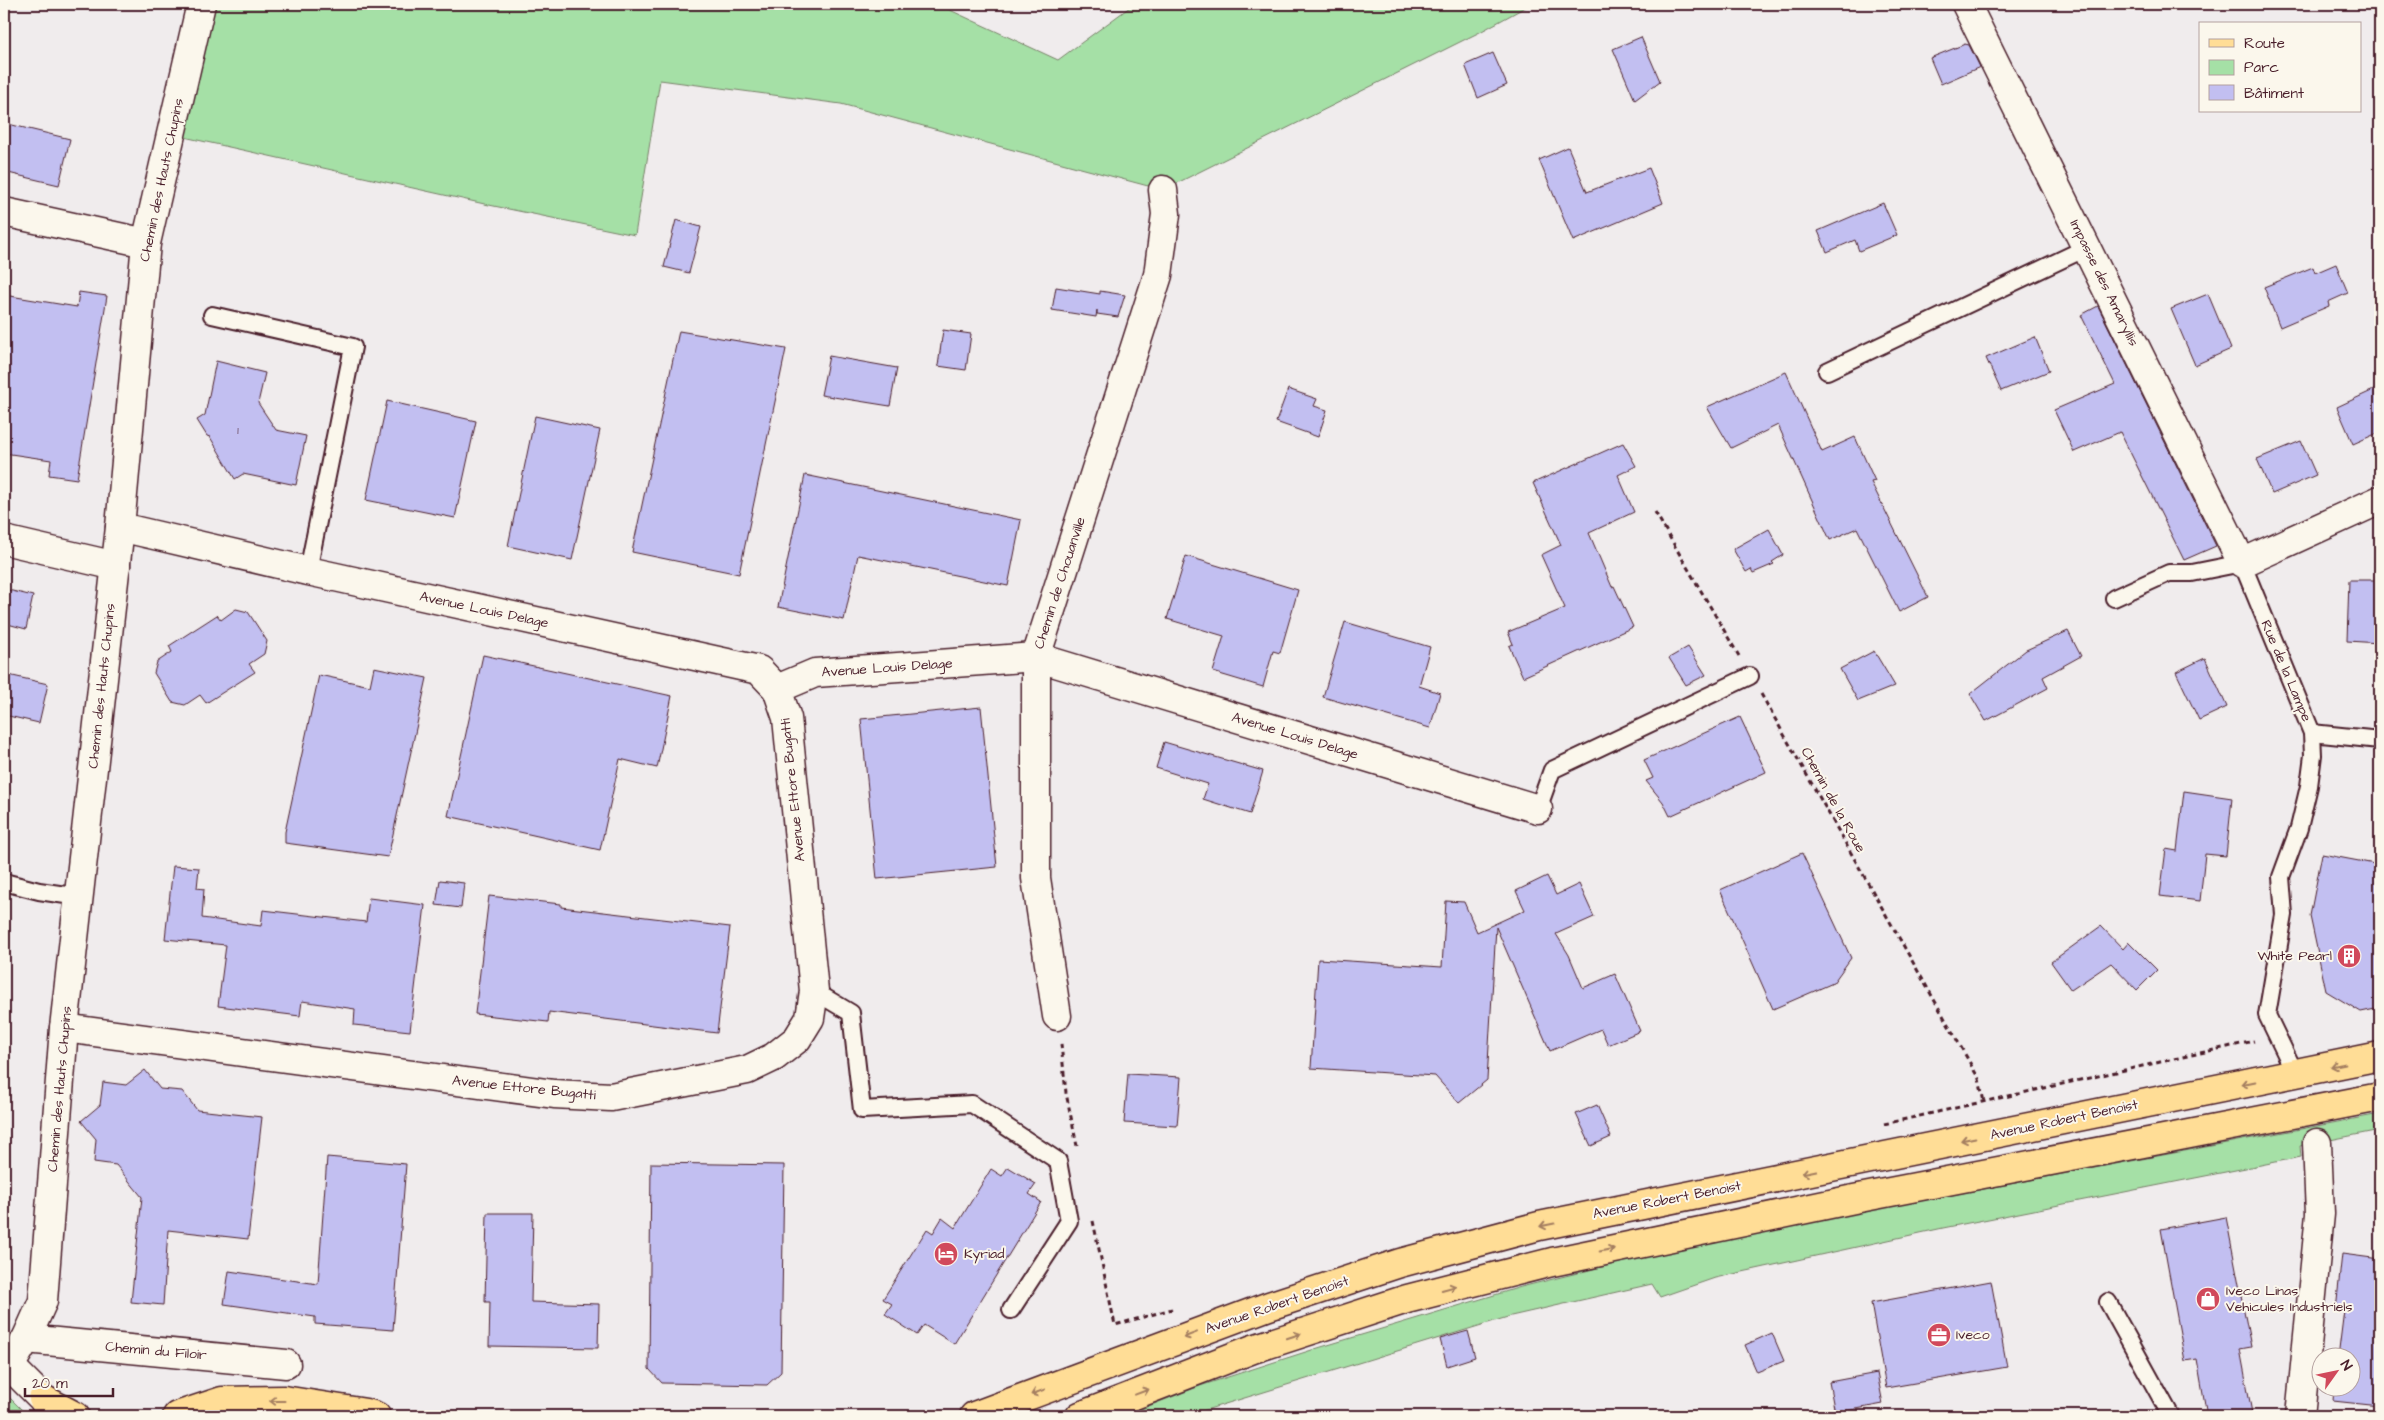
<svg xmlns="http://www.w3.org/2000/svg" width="2384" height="1420" font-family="'Architects Daughter',sans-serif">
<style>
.green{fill:#a5e0a6;stroke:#788068}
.building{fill:#c2bff1;stroke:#4a1f2b}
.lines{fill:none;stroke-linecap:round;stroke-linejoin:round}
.lane-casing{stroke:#4a1f2b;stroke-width:20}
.street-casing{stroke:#4a1f2b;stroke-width:31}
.secondary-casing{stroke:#4a1f2b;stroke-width:31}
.primary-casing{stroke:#4a1f2b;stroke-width:31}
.path{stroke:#4a1f2b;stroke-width:3;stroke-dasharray:5 4;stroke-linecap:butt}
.lane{stroke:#fbf7ec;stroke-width:16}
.street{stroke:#fbf7ec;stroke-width:28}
.secondary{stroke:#fbf7ec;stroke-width:28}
.primary{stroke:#ffdd96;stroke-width:28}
.oneway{stroke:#a47e60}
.labels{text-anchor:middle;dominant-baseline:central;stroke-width:4;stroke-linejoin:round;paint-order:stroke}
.number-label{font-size:11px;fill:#68475c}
.street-label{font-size:14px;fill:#4a1f2b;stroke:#fbf7ec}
.poi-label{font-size:14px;fill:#4a1f2b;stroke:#fbf7ec;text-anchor:start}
</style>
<rect width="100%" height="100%" fill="#f0eced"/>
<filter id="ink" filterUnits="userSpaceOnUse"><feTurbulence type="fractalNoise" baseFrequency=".02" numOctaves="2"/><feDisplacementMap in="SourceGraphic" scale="10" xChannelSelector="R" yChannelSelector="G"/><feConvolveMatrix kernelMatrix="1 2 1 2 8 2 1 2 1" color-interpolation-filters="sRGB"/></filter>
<g filter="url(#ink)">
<!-- green -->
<g class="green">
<path d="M215,4H937L1058,60L1134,4H1531L1480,32L1163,190L841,104L660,80L635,235L489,205L184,137Z"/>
<path d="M2380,1114V1130L2300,1146L2301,1157L1943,1228L1715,1278L1660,1297L1652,1284L1511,1316L1186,1416H1123L1200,1386L1318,1348L1521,1287L1638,1258L1777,1228Z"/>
<path d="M4,1392L28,1416H4Z"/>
</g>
<!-- building -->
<g class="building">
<path d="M1641,37L1660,81L1635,100L1613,49Z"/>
<path d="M1965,44L1969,45L1980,67L1941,84L1930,58Z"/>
<path d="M1493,53L1507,85L1478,98L1465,65Z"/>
<path d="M4,123L70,139L59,185L4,172Z"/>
<path d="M1568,147L1587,192L1649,168L1663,203L1573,241L1539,160Z"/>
<path d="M1883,203L1897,235L1859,251L1855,240L1827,252L1818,231Z"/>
<path d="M676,220L701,227L689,273L664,267Z"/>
<path d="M2336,264L2348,293L2328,302L2329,306L2280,327L2264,287L2313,267L2315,273Z"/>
<path d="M1056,287L1100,294V291L1125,295L1118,317L1097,314V310L1096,317L1052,310Z"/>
<path d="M79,292L107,296L77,479L49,475L51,460L4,453V295L77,307Z"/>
<path d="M2208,294L2231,349L2195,365L2171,309Z"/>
<path d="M2098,306L2216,546L2184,560L2120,432L2074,452L2054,410L2115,384L2081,315Z"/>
<path d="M943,330L971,334L966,370L938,366Z"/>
<path d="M679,331L786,349L739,574L632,552Z"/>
<path d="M2035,337L2049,371L2001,391L1986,358Z"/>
<path d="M829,356L897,368L890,406L821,395Z"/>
<path d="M216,361L265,373L258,403L276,430L306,436L296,485L243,474L235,479L210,437L207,436L197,420L205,415Z"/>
<path d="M1786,372L1822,452L1855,437L1875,481L1871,482L1928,597L1899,612L1857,528L1830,540L1778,425L1731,448L1707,407Z"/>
<path d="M2380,387V432L2353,444L2337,407Z"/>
<path d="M1288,389L1317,399L1314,406L1327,410L1318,437L1276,422Z"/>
<path d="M387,401L476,421L455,518L366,500Z"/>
<path d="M535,416L600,430L572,560L508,546Z"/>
<path d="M2301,441L2316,475L2272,494L2257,459Z"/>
<path d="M1623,443L1636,466L1618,475L1634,512L1589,533L1612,587L1614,586L1633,627L1523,677L1509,646L1513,644L1508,632L1565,608L1541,555L1561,545L1533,483Z"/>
<path d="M805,475L1021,520L1008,586L858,555L844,620L778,607Z"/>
<path d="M1769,529L1783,555L1772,562L1774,564L1753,573L1751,569L1746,572L1733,549Z"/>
<path d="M1186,556L1298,590L1280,653L1273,651L1263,687L1213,672L1224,636L1167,619Z"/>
<path d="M2349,580H2380V643L2347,641Z"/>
<path d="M4,589L33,596L26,629L4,623Z"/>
<path d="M236,609L248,612L267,641L264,654L249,664L255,672L206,703L200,695L185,705L172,702L154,673L157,662L172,652L169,646L217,615L221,620Z"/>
<path d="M1345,622L1430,647L1419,686L1440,693L1430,728L1323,697Z"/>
<path d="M2068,631L2081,656L2043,677L2048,688L1986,721L1970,694L2026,650Z"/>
<path d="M1688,647L1706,675L1686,685L1669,658Z"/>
<path d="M1874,651L1895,686L1858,701L1840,669Z"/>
<path d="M483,655L672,696L657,768L620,759L600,850L448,816Z"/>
<path d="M2205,658L2227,707L2199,720L2176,672Z"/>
<path d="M374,667L427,678L388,857L285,843V832L319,675L370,686Z"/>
<path d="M4,674L48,684L39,723L4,715Z"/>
<path d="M981,707L997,867L877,879L861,719Z"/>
<path d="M1740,717L1766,772L1670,816L1663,802L1646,781L1653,778L1644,760Z"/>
<path d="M1164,742L1263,771L1250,814L1203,799L1208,784L1156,768Z"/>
<path d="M2184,791L2232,798L2226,856L2205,854L2200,901L2160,896L2166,849L2177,851Z"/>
<path d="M1802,853L1851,958L1833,983L1773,1009L1720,890Z"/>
<path d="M2322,854L2380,865V1008L2361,1012L2326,991L2310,916Z"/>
<path d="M173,866L199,868L197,888L204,889L202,918L261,926L263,910L366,922L369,898L425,905L410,1031L354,1025L355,1009L302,1001L300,1016L218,1006L226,945L165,939Z"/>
<path d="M1547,876L1556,895L1579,884L1594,917L1556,934L1569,955L1583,988L1615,974L1640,1031L1608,1045L1601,1029L1550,1051L1496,927L1487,1080L1459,1103L1435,1076L1311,1068L1318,959L1442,967L1446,901L1464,902L1477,932L1525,910L1516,891Z"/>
<path d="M440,880L464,883L461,908L436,905Z"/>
<path d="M489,896L561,904V907L730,927L717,1033L549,1012L548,1022L475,1014Z"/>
<path d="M2101,926L2123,949L2129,942L2157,970L2137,990L2111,963L2071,990L2051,962Z"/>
<path d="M145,1070L160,1089L182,1091L197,1110L262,1117L248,1239L168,1230L163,1305L131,1302L142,1197L116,1165L94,1162L96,1139L81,1121L100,1105L103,1082L126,1085Z"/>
<path d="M1128,1074L1181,1077L1177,1126L1124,1123Z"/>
<path d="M1597,1105L1611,1137L1591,1146L1576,1114Z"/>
<path d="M327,1157L406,1164L393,1330L315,1324V1317L224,1304L229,1271L318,1284Z"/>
<path d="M651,1163L784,1165L781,1372L767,1385L662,1383L649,1369Z"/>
<path d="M1008,1167L1036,1184L1029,1194L1041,1202L954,1344L924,1325L917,1335L885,1314L892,1304L883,1299L927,1229L933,1233L942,1218L955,1228L991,1169L1002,1176Z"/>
<path d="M487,1213H533L531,1302L599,1304L598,1348L489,1346L490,1302H485Z"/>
<path d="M2226,1217L2251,1347L2240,1349L2252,1413L2233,1416H2207L2197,1359L2185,1361L2161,1229Z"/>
<path d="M2342,1254L2380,1259V1406L2333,1401L2334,1388H2352V1358H2338L2344,1310L2336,1309Z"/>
<path d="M1991,1281L2007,1367L1886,1388L1871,1303Z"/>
<path d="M1468,1331L1475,1357L1447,1366L1440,1339Z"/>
<path d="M1772,1333L1784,1361L1757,1372L1745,1345Z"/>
<path d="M1877,1373L1883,1404L1835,1413L1829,1382Z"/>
</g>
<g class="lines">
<!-- lane casing -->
<g class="lane-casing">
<g id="lane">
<path d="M212,315L353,347L308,571"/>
<path d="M1827,371L2086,248"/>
<path d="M2114,598L2169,573H2192L2242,563L2312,733L2313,755L2309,786L2299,828L2281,877L2284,915L2267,1015L2295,1073"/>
<path d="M2312,733L2380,740"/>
<path d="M1538,809L1552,770L1750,676"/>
<path d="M4,882L39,891L79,897"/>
<path d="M814,991L851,1013L862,1110L972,1104L1058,1161L1069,1221L1011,1310"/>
<path d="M2108,1302L2171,1416"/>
</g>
</g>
<!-- street casing -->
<g class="street-casing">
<g id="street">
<path d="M1966,4L2242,563L2380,500"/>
<path d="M4,212L146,243"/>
<path d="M120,527L308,571L759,670L777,689L815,673L1036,657L1538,809"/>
<path d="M4,540L116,566"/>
<path d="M1057,1016L1036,878V657L1158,275L1166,214L1163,190"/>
<path d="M64,1028L554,1094L611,1097L747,1070L774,1057L797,1039L810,1018L814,991L787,718L777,689"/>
<path d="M26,1339L286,1364"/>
<path d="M10,1366L26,1339L43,1301L64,1028L120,527L146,243L201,4"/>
<path d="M2300,1416L2320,1214L2317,1143"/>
</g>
</g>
<!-- secondary casing -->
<g class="secondary-casing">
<path id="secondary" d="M4,1363L10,1366L43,1399L52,1416"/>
</g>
<!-- primary casing -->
<g class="primary-casing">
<g id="primary">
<path d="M43,1399L75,1416"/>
<path d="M177,1416L222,1401L284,1400L366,1413L376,1416"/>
<path d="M974,1416L1269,1306L1400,1263L1539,1226L2380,1056"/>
<path d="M1080,1416L1253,1349L1407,1299L1552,1262L1854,1199L2380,1097"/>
</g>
</g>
<!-- path -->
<g class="path">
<path d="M1655,512L1739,656"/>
<path d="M1761,694L1979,1079L1984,1102"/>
<path d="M1061,1044L1066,1093L1077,1146"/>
<path d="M1884,1124L2254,1041"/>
<path d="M1093,1221L1115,1325L1172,1309"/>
</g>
<!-- lane -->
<use href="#lane" class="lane"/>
<!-- street -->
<use href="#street" class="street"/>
<!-- secondary -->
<use href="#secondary" class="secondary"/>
<!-- primary -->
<use href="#primary" class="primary"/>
</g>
<!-- one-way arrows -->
<defs><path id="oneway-shaft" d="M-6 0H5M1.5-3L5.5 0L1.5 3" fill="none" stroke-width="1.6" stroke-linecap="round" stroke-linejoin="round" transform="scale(1.25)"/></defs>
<g class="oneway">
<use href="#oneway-shaft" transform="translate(2338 1065) rotate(169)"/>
<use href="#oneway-shaft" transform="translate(2248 1083) rotate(168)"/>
<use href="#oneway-shaft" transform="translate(1968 1139) rotate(168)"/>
<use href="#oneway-shaft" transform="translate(1809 1172) rotate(169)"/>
<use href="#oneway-shaft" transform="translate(1547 1225) rotate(168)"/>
<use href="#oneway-shaft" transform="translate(1607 1250) rotate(-12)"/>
<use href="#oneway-shaft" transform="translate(1449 1288) rotate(-15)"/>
<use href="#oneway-shaft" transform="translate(1190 1335) rotate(159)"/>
<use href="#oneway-shaft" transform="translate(1294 1336) rotate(-18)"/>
<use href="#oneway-shaft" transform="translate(1038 1392) rotate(159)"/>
<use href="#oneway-shaft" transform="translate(1142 1392) rotate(-21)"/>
<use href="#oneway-shaft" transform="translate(277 1401) rotate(-180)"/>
</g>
</g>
<!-- icons -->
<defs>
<g id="building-disc" transform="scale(1.25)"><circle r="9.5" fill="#d1495b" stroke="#fbf7ec"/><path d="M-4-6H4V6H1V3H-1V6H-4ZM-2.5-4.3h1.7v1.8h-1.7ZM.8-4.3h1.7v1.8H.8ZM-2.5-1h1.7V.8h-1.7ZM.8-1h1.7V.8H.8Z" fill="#fff"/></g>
<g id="hotel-disc" transform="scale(1.25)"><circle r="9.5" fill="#d1495b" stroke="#fbf7ec"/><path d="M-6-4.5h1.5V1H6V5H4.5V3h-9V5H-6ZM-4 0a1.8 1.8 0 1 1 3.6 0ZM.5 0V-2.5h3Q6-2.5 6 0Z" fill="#fff"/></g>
<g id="shop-disc" transform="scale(1.25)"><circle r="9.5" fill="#d1495b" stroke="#fbf7ec"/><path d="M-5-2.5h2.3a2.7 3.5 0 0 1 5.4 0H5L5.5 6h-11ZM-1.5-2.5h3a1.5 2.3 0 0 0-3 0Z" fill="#fff"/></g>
<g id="office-disc" transform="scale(1.25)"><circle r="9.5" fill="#d1495b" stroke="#fbf7ec"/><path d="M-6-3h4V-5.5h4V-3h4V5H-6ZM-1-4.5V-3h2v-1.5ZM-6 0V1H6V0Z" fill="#fff"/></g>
</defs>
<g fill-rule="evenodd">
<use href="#building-disc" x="2349" y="956"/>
<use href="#hotel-disc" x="946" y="1254"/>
<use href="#shop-disc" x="2208" y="1299"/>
<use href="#office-disc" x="1939" y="1335"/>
</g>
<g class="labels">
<!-- number labels -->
<g class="number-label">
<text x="238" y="430">1</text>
</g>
<!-- street labels -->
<g class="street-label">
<text transform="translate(162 180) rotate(-78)">Chemin des Hauts Chupins</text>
<text transform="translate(2104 283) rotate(64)">Impasse des Amaryllis</text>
<text transform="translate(1060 583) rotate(-72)">Chemin de Chouanville</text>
<text transform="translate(484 610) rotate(12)">Avenue Louis Delage</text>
<text transform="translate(887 668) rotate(-4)">Avenue Louis Delage</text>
<text transform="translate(2286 671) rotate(67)">Rue de la Lampe</text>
<text transform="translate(102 686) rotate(-84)">Chemin des Hauts Chupins</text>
<text transform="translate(1295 736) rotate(17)">Avenue Louis Delage</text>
<text transform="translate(793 790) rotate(-96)">Avenue Ettore Bugatti</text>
<text transform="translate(1833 800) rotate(61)">Chemin de la Roue</text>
<text transform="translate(524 1088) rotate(6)">Avenue Ettore Bugatti</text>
<text transform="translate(60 1089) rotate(-85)">Chemin des Hauts Chupins</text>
<text transform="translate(2064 1120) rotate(-12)">Avenue Robert Benoist</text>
<text transform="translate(1667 1200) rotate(-11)">Avenue Robert Benoist</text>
<text transform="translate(1277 1305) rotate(-19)">Avenue Robert Benoist</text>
<text transform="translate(156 1351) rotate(5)">Chemin du Filoir</text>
</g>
<!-- poi labels -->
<g class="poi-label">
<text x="2332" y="956" text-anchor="end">White Pearl</text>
<text x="964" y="1254">Kyriad</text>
<text x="2226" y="1291">Iveco Linas<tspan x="2226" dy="16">Vehicules Industriels</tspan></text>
<text x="1956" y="1335">Iveco</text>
</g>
</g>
<!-- margin -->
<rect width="2384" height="1420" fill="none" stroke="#fbf7ec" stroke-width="20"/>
<rect x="10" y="10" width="2364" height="1400" fill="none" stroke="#4a1f2b" stroke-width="2" filter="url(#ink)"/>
<!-- legend -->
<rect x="2199" y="22" width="162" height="90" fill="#fbf7ec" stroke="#b4a19f"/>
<rect x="2209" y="39" width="25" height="8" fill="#ffdd96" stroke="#b4a19f"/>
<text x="2244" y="48" font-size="15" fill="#4a1f2b">Route</text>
<rect x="2209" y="60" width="25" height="15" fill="#a5e0a6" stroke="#b4a19f"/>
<text x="2244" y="72" font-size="15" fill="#4a1f2b">Parc</text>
<rect x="2209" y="85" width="25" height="15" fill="#c2bff1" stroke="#b4a19f"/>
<text x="2244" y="98" font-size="15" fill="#4a1f2b">Bâtiment</text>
<!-- north arrow -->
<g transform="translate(2336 1372) rotate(57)"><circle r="24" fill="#fbf7ec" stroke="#b4a19f"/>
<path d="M0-4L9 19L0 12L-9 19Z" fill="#d1495b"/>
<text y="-8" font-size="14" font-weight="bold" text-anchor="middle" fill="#4a1f2b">N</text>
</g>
<!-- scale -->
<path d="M25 1388v8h88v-8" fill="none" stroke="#4a1f2b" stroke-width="2.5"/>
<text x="32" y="1388" font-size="15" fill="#4a1f2b" stroke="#fbf7ec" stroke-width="4" paint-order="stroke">20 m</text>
</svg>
